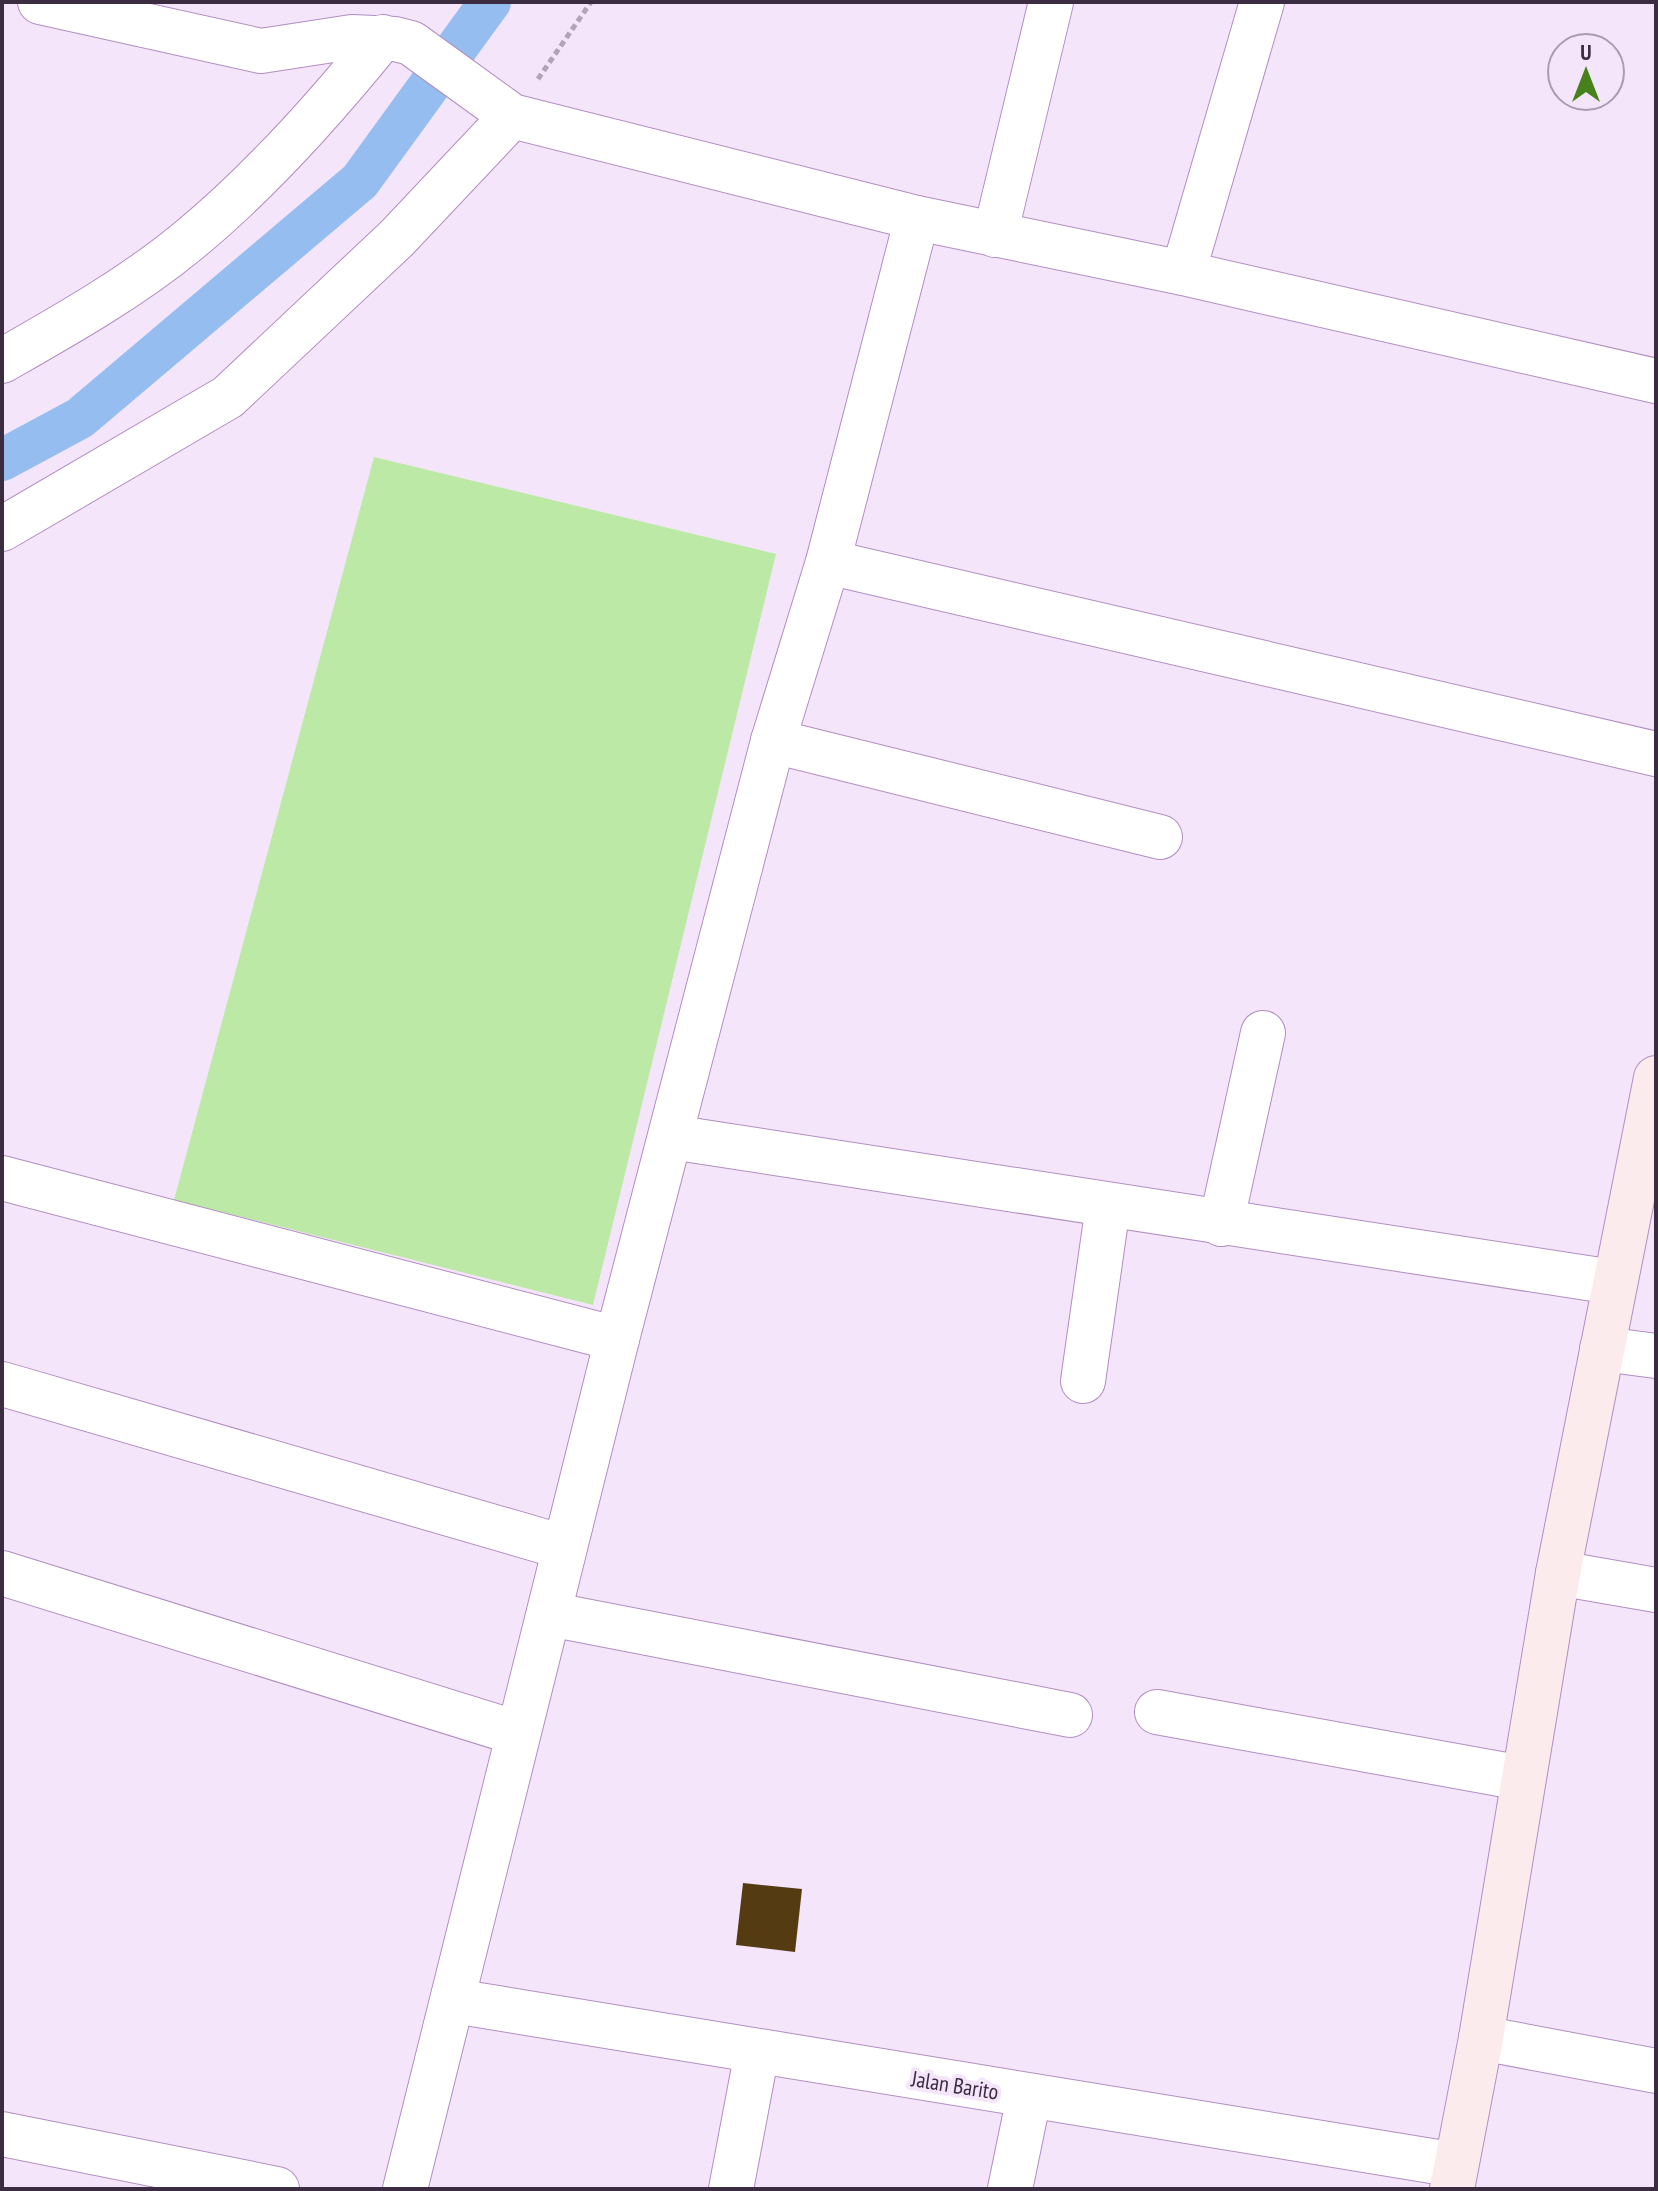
<svg xmlns="http://www.w3.org/2000/svg" width="1658" height="2191" font-family="'PT Sans Narrow',sans-serif">
<style>
.green{fill:#bce9a6}
.lines{fill:none;stroke-linecap:round;stroke-linejoin:round}
.canal{stroke:#95bdf0;stroke-width:42}
.building{fill:#553b12}
.street-casing{stroke:#b28ec1;stroke-width:46}
.secondary-casing{stroke:#b28ec1;stroke-width:46}
.path{stroke:#b2a3b9;stroke-width:5;stroke-dasharray:6 4;stroke-linecap:butt}
.street{stroke:#fff;stroke-width:44}
.secondary{stroke:#fbebec;stroke-width:44}
.labels{text-anchor:middle;dominant-baseline:central;stroke-width:8;stroke-linejoin:round;paint-order:stroke}
.street-label{font-size:22px;fill:#3b2c41;stroke:#f4e5fb}
</style>
<rect width="100%" height="100%" fill="#f4e5fb"/>
<!-- green -->
<path class="green" d="M374,457L776,554L593,1305L174,1200Z"/>
<g class="lines">
<!-- canal -->
<path class="canal" d="M2,460L80,418L360,181L490,2"/>
</g>
<!-- building -->
<path class="building" d="M743,1883L802,1889L795,1952L736,1945Z"/>
<g class="lines">
<!-- street casing -->
<g class="street-casing">
<g id="street">
<path d="M40,2L261,51L352,37L395,39L411,43L512,116L917,218L1183,273L1656,381"/>
<path d="M995,235L1051,2"/>
<path d="M1183,273L1262,2"/>
<path d="M2,361C65,325 131,288 188,241C260,182 324,110 383,37"/>
<path d="M2,529L228,397L397,238L512,116"/>
<path d="M828,562L1656,754"/>
<path d="M773,741L1160,837"/>
<path d="M671,1137L1613,1282"/>
<path d="M2,1178L617,1339"/>
<path d="M1221,1224L1263,1033"/>
<path d="M1602,1349L1656,1356"/>
<path d="M1083,1381L1108,1206"/>
<path d="M2,1384L563,1547"/>
<path d="M2,1573L517,1733"/>
<path d="M1558,1573L1656,1590"/>
<path d="M549,1614L1070,1715"/>
<path d="M1157,1712L1522,1778"/>
<path d="M454,2001L1456,2165"/>
<path d="M1481,2038L1656,2071"/>
<path d="M2,2134L277,2189"/>
<path d="M405,2189L617,1339L773,741L828,562L917,218"/>
<path d="M731,2189L757,2052"/>
<path d="M1010,2189L1029,2097"/>
</g>
</g>
<!-- secondary casing -->
<g class="secondary-casing">
<path id="secondary" d="M1452,2189L1481,2038L1558,1573L1656,1078"/>
</g>
<!-- path -->
<path class="path" d="M538,79L591,2"/>
<!-- street -->
<use href="#street" class="street"/>
<!-- secondary -->
<use href="#secondary" class="secondary"/>
</g>
<g class="labels">
<!-- street labels -->
<g class="street-label">
<text transform="translate(955 2085) rotate(9)">Jalan Barito</text>
</g>
</g>
<!-- border -->
<rect width="1658" height="2191" fill="none" stroke="#3b2c41" stroke-width="8"/>
<!-- north arrow -->
<g transform="translate(1586 72)"><circle r="38" fill="#f4e5fb" stroke="#aa9bb1" stroke-width="2"/>
<path d="M0-6L14 30L0 20L-14 30Z" fill="#46811c"/>
<text y="-12" font-size="22" font-weight="bold" text-anchor="middle" fill="#3b2c41">U</text>
</g>
</svg>
